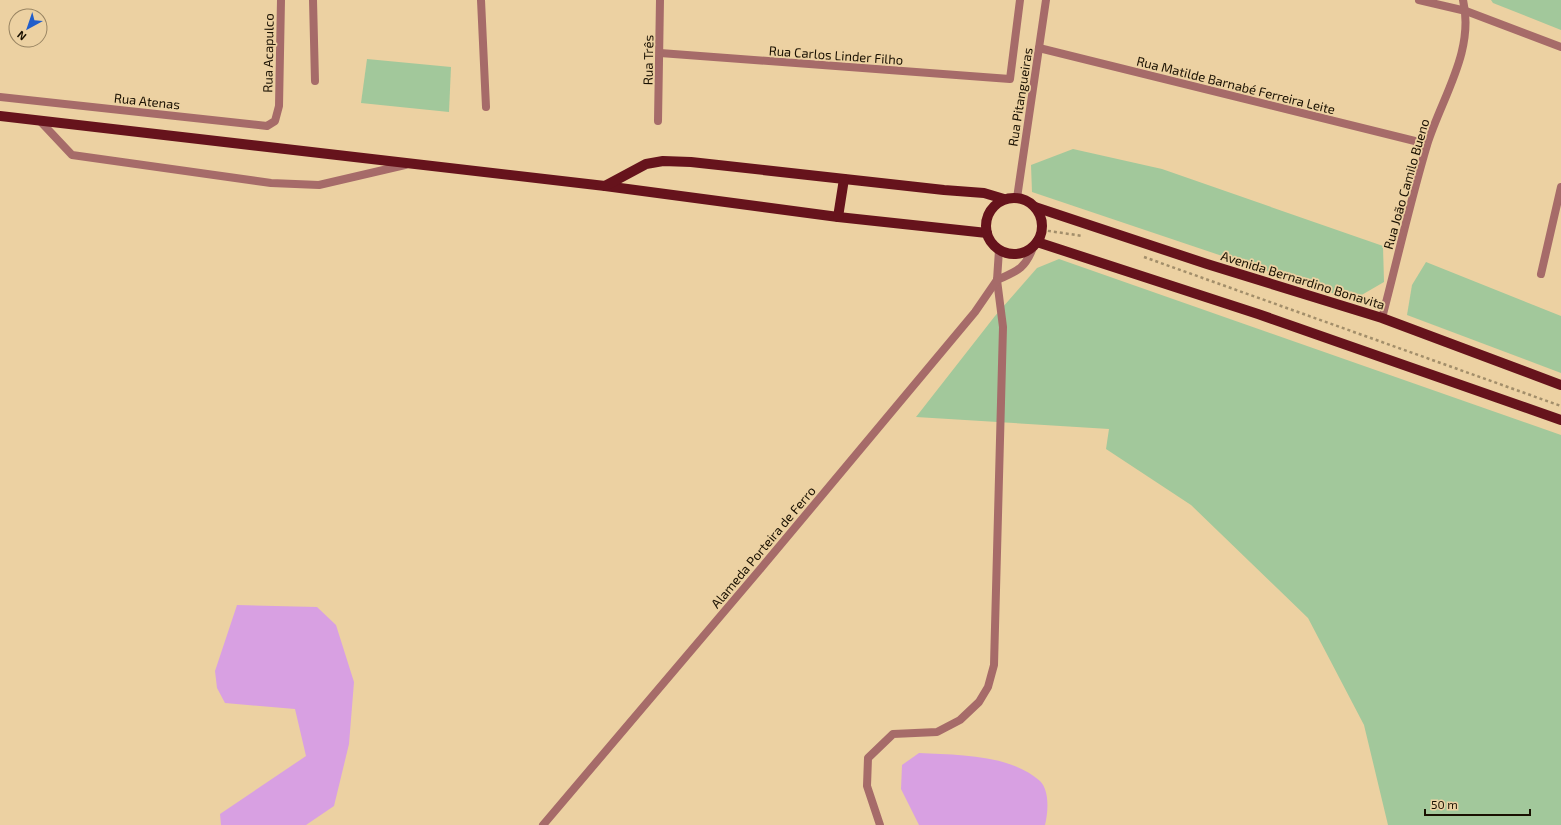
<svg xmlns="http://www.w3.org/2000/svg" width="1561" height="825" font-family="'Exo 2',sans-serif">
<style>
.green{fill:#a2c89b}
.water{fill:#d8a0e2}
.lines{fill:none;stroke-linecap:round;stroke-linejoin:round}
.path{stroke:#a28e6a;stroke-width:2.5;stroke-dasharray:3 3;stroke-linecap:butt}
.service{stroke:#a66b69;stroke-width:8}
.minor{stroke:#a66b69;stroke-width:8}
.primary{stroke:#66131c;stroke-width:10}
.labels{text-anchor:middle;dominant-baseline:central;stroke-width:3.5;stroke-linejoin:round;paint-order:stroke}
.street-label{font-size:13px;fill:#191001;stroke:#ecd1a2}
</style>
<rect width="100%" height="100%" fill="#ecd1a2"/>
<!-- green -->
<g class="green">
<path d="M1491,0H1561V30L1493,3Z"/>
<path d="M367,59L451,67L449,112L361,103Z"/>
<path d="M1073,149L1162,169L1383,246L1384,282L1353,300L1032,192L1031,165Z"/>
<path d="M1059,259L1561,435V825H1388L1364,725L1308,618L1191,505L1106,449L1109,429L916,417L995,316L1037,268Z"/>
<path d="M1426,262L1561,316V373L1407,315L1412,285Z"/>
</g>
<!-- water -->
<g class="water">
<path d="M237,605L317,607L336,625L354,682L349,744L334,806L306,825H221L220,814L306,756L295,709L225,703L217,688L215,671Z"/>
<path d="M919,753C957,755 1010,754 1040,781C1050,791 1048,813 1045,825H919L901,789L902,765Z"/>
</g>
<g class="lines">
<!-- path -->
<g class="path">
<path d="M1042,230L1083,236"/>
<path d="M1144,257L1561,406"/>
</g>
<!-- service -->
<path class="service" d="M880,825L867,786L868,758L893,734L937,732L960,720L979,702L988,687L994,665L1003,327L997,280"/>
<!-- minor -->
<g class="minor">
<path d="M313,0L315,81"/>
<path d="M481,0L486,107"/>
<path d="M1419,0L1466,11L1561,47"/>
<path d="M1039,48L1427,144"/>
<path d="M660,53L1010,79L1020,0"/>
<path d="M0,97L267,126L275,121L279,106L281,0"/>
<path d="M40,121L72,155L271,183L319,185L405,165"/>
<path d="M658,121L660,0"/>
<path d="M1017,198L1046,0"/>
<path d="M1541,274L1561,187"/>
<path d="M997,280C1018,271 1026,268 1034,245"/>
<path d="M1382,318C1397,261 1410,202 1427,145C1442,97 1475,51 1463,0"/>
<path d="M543,825L762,567L975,312L997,280L999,250"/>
</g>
<!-- primary -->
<g class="primary">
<path d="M0,116L605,186L838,217L987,233"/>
<path d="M605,186L646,164L663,161L691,162L944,190L984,193L1004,199"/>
<circle cx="1014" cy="226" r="28"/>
<path d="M1035,207L1207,264L1382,318L1561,385"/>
<path d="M838,217L844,179"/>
<path d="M1037,242L1258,314L1561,420"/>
</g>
</g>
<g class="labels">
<!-- street labels -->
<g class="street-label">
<text transform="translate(268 53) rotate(-89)">Rua Acapulco</text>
<text transform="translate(836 55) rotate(4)">Rua Carlos Linder Filho</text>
<text transform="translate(648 60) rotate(-89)">Rua Três</text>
<text transform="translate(1236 85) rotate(14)">Rua Matilde Barnabé Ferreira Leite</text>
<text transform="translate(1020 97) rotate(-81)">Rua Pitangueiras</text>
<text transform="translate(147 101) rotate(6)">Rua Atenas</text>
<text transform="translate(1406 184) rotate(-74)">Rua João Camilo Bueno</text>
<text transform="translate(1303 280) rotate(17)">Avenida Bernardino Bonavita</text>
<text transform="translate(763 547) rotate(-50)">Alameda Porteira de Ferro</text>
</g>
</g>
<!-- north arrow -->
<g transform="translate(28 28) rotate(220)"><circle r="19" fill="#ecd1a2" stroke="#988462"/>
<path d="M0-3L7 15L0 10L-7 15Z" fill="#215ecb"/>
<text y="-6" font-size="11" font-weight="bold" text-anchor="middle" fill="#191001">N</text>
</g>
<!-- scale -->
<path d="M1425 809v6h105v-6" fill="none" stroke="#191001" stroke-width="2"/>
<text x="1431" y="809" font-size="12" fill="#191001" stroke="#ecd1a2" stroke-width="3" paint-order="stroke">50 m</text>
</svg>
